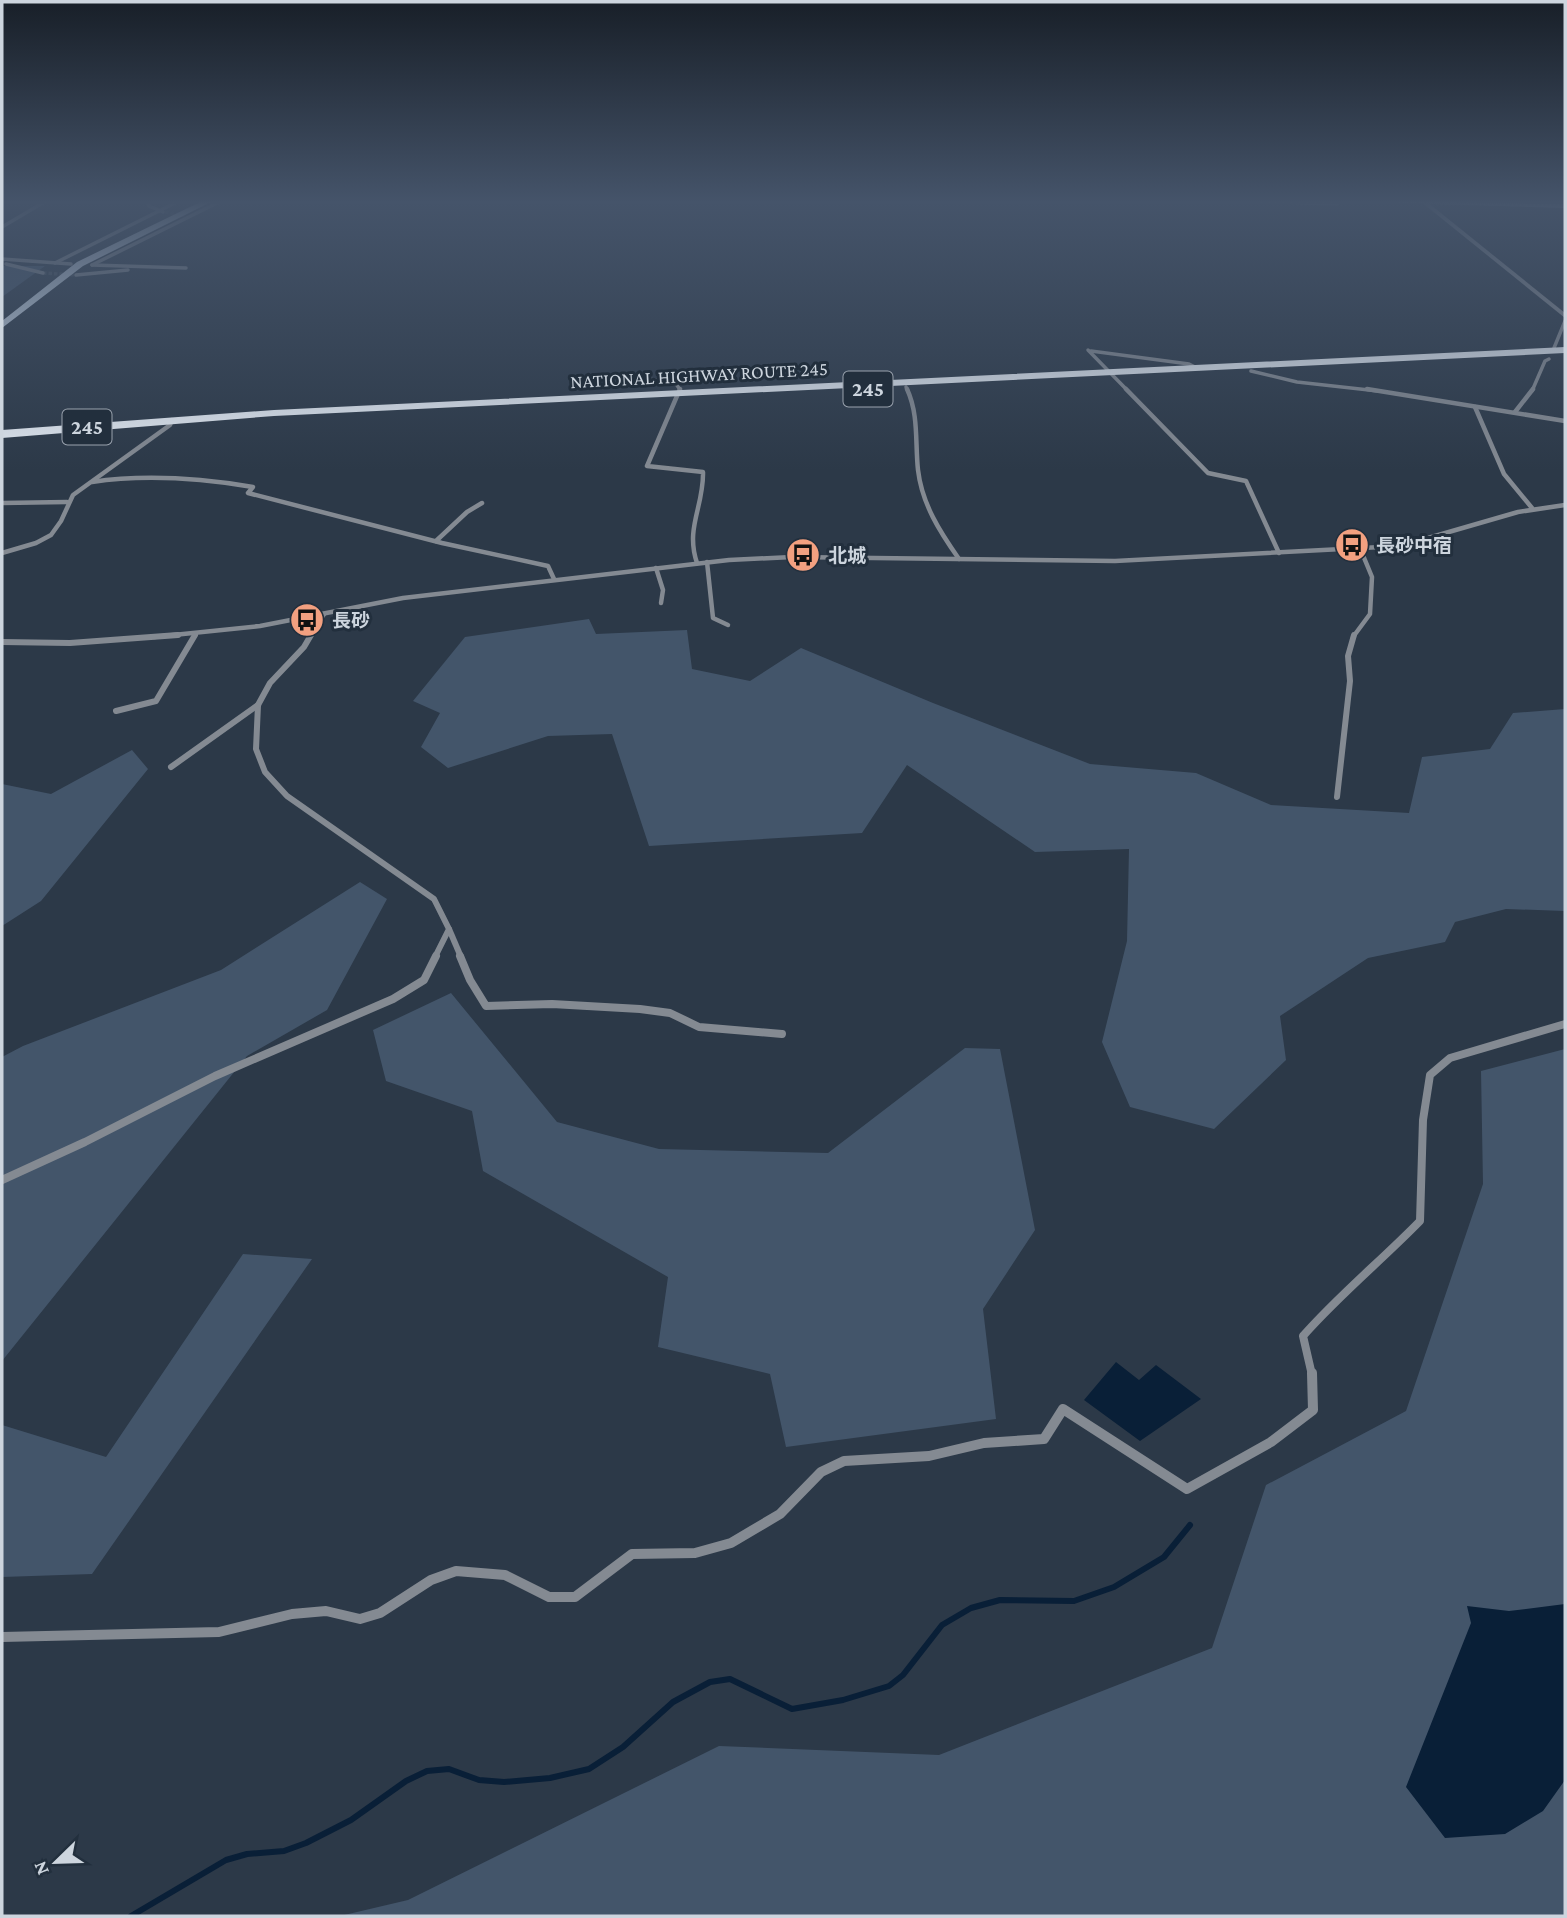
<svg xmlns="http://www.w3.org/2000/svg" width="1567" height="1918" font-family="'Crimson Pro','Noto Sans JP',serif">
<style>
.green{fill:#43556a}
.water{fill:#091f37}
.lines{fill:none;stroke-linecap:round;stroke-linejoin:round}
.stream{stroke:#091f37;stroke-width:6}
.minor-tunnel{stroke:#44505e;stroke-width:3.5;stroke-dasharray:3.5 2;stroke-linecap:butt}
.minor-far4{stroke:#848a92;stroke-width:3.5}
.minor-far3{stroke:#848a92;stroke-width:4.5}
.minor-far2{stroke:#848a92;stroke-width:6}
.minor-far1{stroke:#848a92;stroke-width:8}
.minor{stroke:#848a92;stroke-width:10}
.tertiary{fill:#848a92;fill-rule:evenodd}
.secondary{fill:#aeb9c5;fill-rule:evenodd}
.primary{fill:#cfddec;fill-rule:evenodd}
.trunk{fill:#e5ecf4;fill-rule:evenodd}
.labels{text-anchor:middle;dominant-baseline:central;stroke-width:6;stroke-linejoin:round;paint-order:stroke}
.far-street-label{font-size:19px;fill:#cdd5de;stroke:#222f3d}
.far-poi-label{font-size:19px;font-weight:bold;fill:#cdd5de;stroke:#222f3d;text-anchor:start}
.shield{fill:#222f3d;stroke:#9aa3ae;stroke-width:2}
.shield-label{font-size:21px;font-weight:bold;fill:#cdd5de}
</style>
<rect width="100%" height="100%" fill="#2c3948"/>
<!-- green -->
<g class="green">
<path d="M2,266H45L2,297Z"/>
<path d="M589,619L596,634L687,630L692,669L750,681L801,648L933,703L1090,764L1196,773L1271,805L1409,813L1422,757L1490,749L1513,713L1565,709V911L1506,909L1455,922L1445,942L1368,958L1280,1016L1286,1060L1214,1129L1130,1107L1102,1042L1127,941L1129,849L1035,852L907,765L862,833L649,846L612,734L548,736L448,768L421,747L440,713L413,701L465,637Z"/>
<path d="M132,750L148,769L41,901L2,926V784L51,794Z"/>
<path d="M360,882L387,899L327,1010L247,1056L2,1361V1057L23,1046L221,970Z"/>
<path d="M451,993L557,1122L659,1149L828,1153L965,1048L1000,1049L1035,1230L983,1309L996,1419L786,1447L770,1374L658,1347L668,1277L483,1171L472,1111L386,1081L373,1030Z"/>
<path d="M1565,1049V1916H340L408,1900L719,1746L939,1755L1212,1648L1266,1485L1406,1411L1483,1184L1481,1071Z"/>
<path d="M243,1254L312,1259L92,1574L2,1577V1425L106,1457Z"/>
</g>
<!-- water -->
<g class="water">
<path d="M1116,1362L1139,1380L1156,1365L1201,1399L1140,1441L1084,1400Z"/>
<path d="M1565,1604V1780L1543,1811L1505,1834L1445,1838L1406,1787L1471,1623L1467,1606L1509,1611Z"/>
</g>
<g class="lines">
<!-- stream -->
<path class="stream" d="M131,1916L226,1860L247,1854L284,1851L306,1843L351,1820L406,1781L427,1771L449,1769L479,1780L504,1782L550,1778L589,1769L623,1747L673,1702L710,1682L730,1679L792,1709L843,1700L889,1686L903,1675L942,1625L971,1608L1000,1600L1074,1601L1114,1587L1164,1557L1190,1525"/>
<!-- minor-tunnel -->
<g class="minor-tunnel">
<path d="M165,212L186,216"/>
<path d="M43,273L76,275"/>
</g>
<!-- minor-far4 -->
<g class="minor-far4">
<path d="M147,201L149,206L163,212"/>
<path d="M1253,201L1337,204"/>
<path d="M2,227L46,201"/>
<path d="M2,259L71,264"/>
<path d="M55,263L179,201"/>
<path d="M6,264L43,273"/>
<path d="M92,265L221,201"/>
<path d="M92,265L186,268"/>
<path d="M76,275L128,270"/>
<path d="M1554,348L1565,321"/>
<path d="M1088,350L1128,391"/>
<path d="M1091,351L1189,364L1197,368"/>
<path d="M1251,371L1297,382L1378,391"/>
<path d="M638,377L676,384L681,391"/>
<path d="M906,387L908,391"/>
<path d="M1532,391L1545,361L1549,359"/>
</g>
<!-- minor-far3 -->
<g class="minor-far3">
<path d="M680,389L647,466L703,472C704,506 685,528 697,563"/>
<path d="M907,389C919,415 915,443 918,470C922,504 940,532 959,559"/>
<path d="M1126,389L1208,473L1246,481L1279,553"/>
<path d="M1367,389L1565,421"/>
<path d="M1475,407L1504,474L1532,508"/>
<path d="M1515,412L1533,389"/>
<path d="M92,482C146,474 199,478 253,487L248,493L442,543L548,566L554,579"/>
<path d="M2,503L67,502"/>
<path d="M436,541L467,512L482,503"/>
<path d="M2,553L36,543L51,535L61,521L73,495L170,425L172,420"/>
<path d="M707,562L713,618L728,625"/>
<path d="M656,568L663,590L661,603"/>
<path d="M154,637L260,626L403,598L729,560L792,557L1115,561L1381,547L1428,538L1518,512L1565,505"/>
<path d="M194,637L196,634"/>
<path d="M310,637L324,614"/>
<path d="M1353,637L1370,614L1372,577L1360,548"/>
</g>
<!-- minor-far2 -->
<g class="minor-far2">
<path d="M311,635L304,647L270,683L258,705L256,749L265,772L287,796L434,899L449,929L435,957"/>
<path d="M2,642L70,643L178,635"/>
<path d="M116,711L156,701L195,635"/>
<path d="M171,767L258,705"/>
<path d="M1337,797L1350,681L1348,656L1354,635"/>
<path d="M449,929L461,957"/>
</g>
<!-- minor-far1 -->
<g class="minor-far1">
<path d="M460,956L470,980L486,1006L552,1004L640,1009L670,1013L699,1027L782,1034"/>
<path d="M2,1180L85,1142L215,1076L393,999L424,980L436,956"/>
<path d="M1312,1375L1303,1336C1339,1295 1382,1260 1420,1221L1423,1120L1430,1075L1450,1058L1565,1024"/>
</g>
<!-- minor -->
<path class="minor" d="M2,1637L219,1632L292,1614L326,1611L360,1619L380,1613L431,1580L456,1571L505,1575L549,1597H575L632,1554L695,1553L731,1543L780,1514L821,1472L844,1461L929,1456L984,1443L1044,1439L1063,1409L1187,1489L1271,1442L1313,1410L1312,1373"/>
<!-- tertiary -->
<path class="tertiary" d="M1420,201H1426L1565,313V318Z"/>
<!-- secondary -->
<path class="secondary" d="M1395,201L1565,204V208L1398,203Z"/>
<!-- primary -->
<path class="primary" d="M202,201H213L83,266L2,328V321L77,262Z"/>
<!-- trunk -->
<path class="trunk" d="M1565,347V353L274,416L2,438V430L274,410Z"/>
</g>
<!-- sky -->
<linearGradient id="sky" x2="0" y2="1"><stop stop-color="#181f28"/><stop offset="0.43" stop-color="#45546a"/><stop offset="1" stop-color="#45546a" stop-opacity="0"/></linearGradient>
<rect width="1567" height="470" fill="url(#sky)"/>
<!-- icons -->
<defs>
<g id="bus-disc" transform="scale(1.75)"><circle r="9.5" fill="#f2a080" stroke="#222f3d"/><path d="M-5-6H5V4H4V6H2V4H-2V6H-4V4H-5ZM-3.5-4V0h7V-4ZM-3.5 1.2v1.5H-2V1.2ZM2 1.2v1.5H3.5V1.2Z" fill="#111"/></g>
</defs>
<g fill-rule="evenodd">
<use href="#bus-disc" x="1352" y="545"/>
<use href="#bus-disc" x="803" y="555"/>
<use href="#bus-disc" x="307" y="620"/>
</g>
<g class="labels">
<!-- far-street labels -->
<g class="far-street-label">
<text transform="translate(699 375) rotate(-3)">NATIONAL HIGHWAY ROUTE 245</text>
</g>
<!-- far-poi labels -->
<g class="far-poi-label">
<text x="1376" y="545">長砂中宿</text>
<text x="828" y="555">北城</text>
<text x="332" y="620">長砂</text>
</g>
<!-- shield labels -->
<g class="shield">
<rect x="843.5" y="371.5" width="49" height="35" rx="5"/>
<rect x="62.5" y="409.5" width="49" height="35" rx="5"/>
</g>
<g class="shield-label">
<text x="868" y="389">245</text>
<text x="87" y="427">245</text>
</g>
</g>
<!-- border -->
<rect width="1567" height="1918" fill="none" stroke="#cdd5de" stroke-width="7"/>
<!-- north arrow -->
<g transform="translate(56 1862) rotate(247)" stroke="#222f3d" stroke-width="5" paint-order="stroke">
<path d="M0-5L12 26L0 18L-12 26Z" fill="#cdd5de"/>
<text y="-10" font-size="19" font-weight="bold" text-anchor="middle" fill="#cdd5de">N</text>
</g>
</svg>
